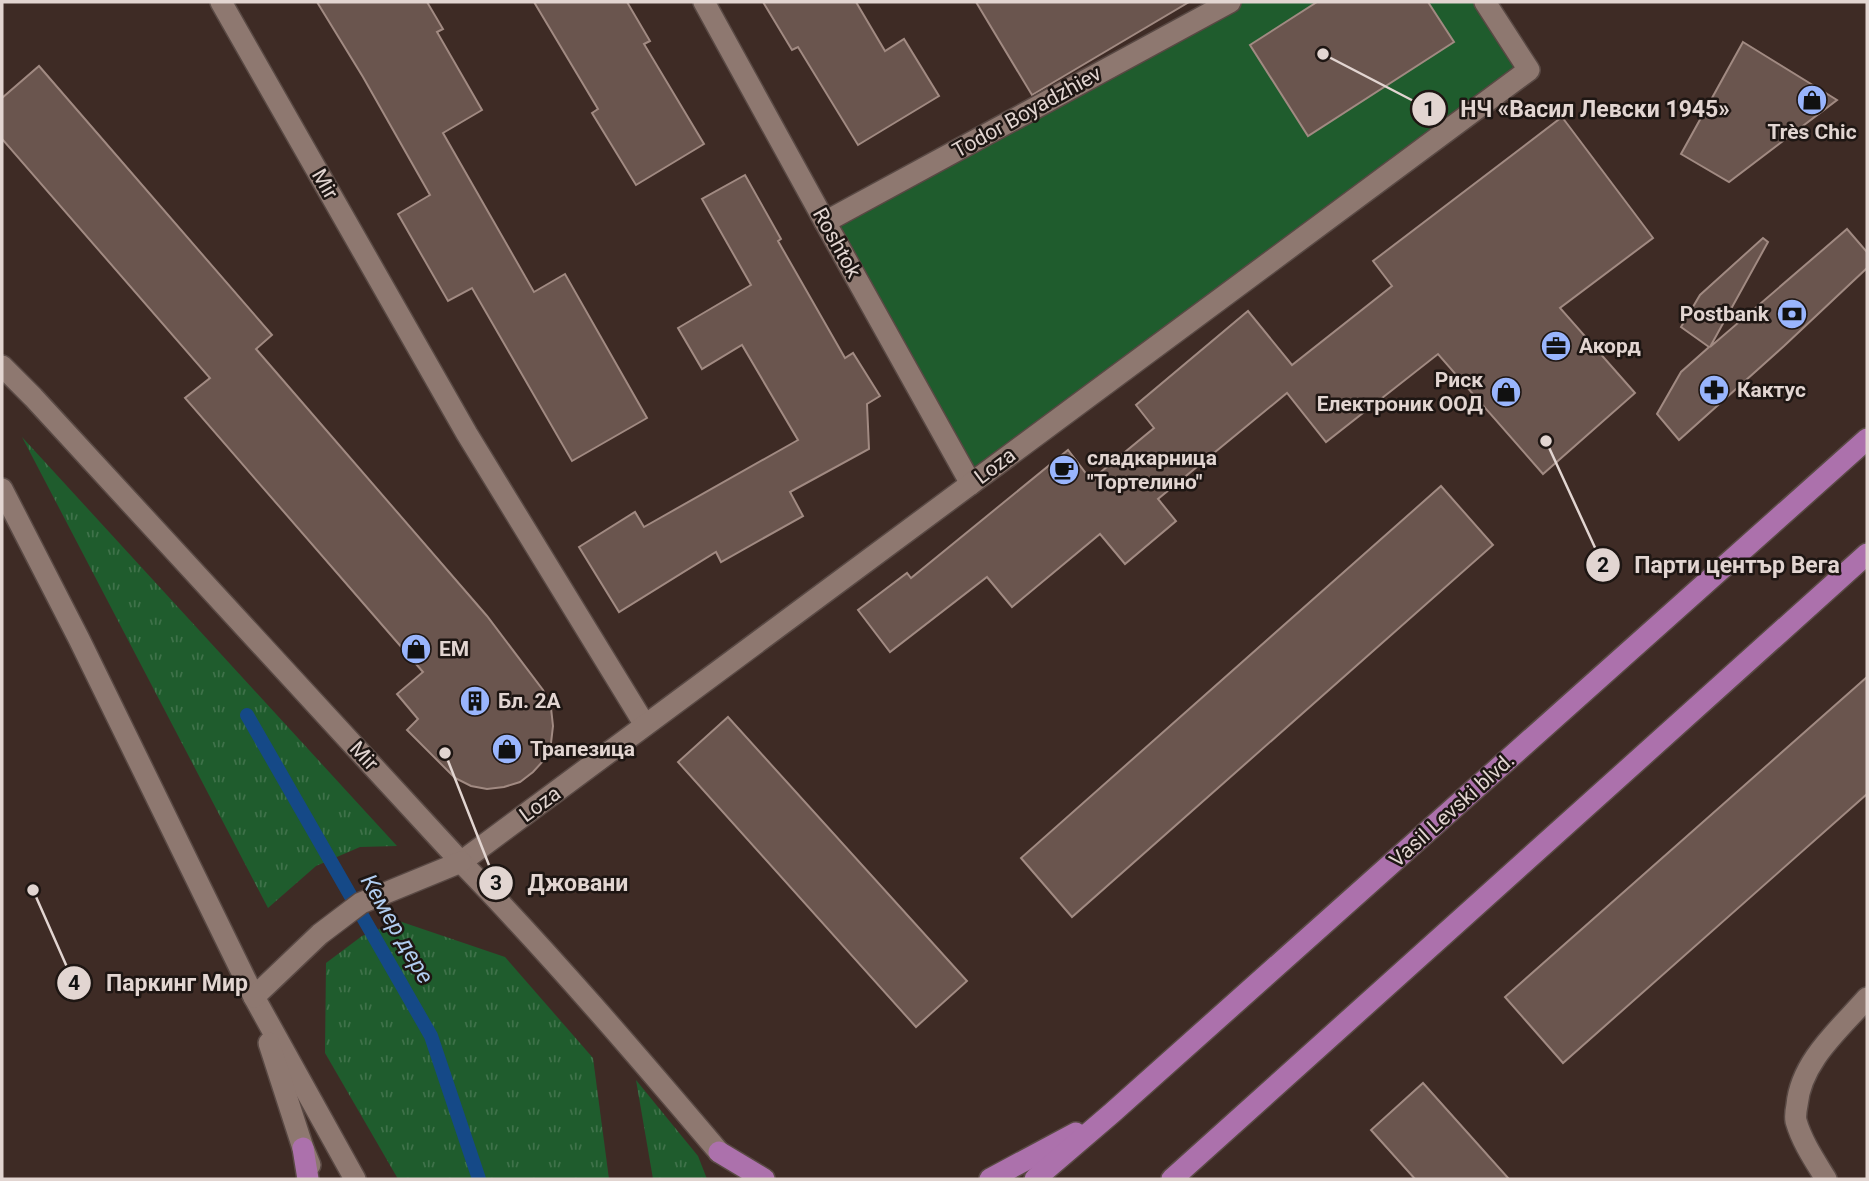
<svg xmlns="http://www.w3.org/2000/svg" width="1869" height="1181" font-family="Roboto,sans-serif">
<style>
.grass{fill:url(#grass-tufts)}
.green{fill:#1f5c2d}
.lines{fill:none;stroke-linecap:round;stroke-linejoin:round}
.stream{stroke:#154987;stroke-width:14}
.building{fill:#6a554e;stroke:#a18a82;stroke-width:2}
.minor-casing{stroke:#594944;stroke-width:24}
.tertiary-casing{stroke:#594944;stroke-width:24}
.trunk-casing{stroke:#594944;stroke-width:24}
.minor{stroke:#8e7870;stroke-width:21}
.tertiary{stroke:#8e7870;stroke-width:21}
.trunk{stroke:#ac71ac;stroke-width:21}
.labels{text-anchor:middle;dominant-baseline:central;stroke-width:5;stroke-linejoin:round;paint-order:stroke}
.street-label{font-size:21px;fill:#e2d5d1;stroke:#1e1613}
.poi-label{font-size:21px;font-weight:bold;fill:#e2d5d1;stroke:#1e1613;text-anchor:start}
.water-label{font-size:23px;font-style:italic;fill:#b1cdf0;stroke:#1e1613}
.leader{fill:none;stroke:#e2d5d1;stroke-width:2.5}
.callout-dot{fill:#e2d5d1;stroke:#1e1613;stroke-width:2.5}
.mark-label{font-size:21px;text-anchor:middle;font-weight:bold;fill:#111}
.callout-label{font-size:23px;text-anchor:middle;font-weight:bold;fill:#e2d5d1;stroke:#1e1613;stroke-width:5;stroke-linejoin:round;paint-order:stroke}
</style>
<defs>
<pattern id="grass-tufts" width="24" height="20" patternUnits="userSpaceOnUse" patternTransform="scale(1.75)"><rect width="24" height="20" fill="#1f5c2d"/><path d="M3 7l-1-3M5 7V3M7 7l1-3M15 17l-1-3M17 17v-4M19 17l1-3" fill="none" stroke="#3f724a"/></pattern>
</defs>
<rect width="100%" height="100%" fill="#3e2b25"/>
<!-- grass -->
<g class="grass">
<path d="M22,437L397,846L360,847L316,866L268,908Z"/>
<path d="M399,921L505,957L593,1058L609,1179H398L325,1053L326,963L362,936Z"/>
<path d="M636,1080L698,1156L707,1179H653Z"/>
</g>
<!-- green -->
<path class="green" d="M1232,2H1486L1529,70L971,484L825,222Z"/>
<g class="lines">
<!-- stream -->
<path class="stream" d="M247,715L431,1036L479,1179"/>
</g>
<!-- building -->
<g class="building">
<path d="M317,2H427L443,29L437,32L482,110L443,133L534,292L565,274L647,418L572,461L472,288L448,301L398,214L430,195L363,77Z"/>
<path d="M534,2H627L650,41L644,44L704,144L636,185L592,113L598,109Z"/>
<path d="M763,2H856L885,51L904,39L939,96L858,145L798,47L792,50Z"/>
<path d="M976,2H1189L1032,95Z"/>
<path d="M1317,2H1428L1454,42L1308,136L1250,45Z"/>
<path d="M1743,42L1837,100L1729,182L1681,154Z"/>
<path d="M39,66L272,335L256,349L487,616L543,690L551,708L553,726L551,743L544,760L533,772L520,782L504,787L487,789L471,786L455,778L407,730L418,719L397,694L423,672L185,398L210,378L2,139V98Z"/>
<path d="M1562,117L1653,238L1560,308L1635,393L1543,474L1438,354L1326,442L1287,393L1158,499L1176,521L1125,564L1100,534L1012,607L987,577L890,652L858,610L907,573L911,578L1068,450L1091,480L1154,428L1136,405L1248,311L1292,365L1392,286L1373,261Z"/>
<path d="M745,175L781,239L778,241L845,358L853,353L880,396L867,404L869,449L790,492L803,516L721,562L716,552L619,612L579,547L635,512L644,527L798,440L742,345L702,369L678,328L751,285L702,199Z"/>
<path d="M1847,229L1867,252V268L1784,346L1679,440L1657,414L1681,372L1709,347L1681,327L1700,295L1763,238L1768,242L1710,347Z"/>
<path d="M1441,486L1493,545L1072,917L1021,858Z"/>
<path d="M1867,677V794L1563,1063L1505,997Z"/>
<path d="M728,717L967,981L916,1027L678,762Z"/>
<path d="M1423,1083L1509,1179H1415L1371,1130Z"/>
</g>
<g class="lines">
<!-- minor casing -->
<g class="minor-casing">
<g id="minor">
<path d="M221,2L467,434L645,725"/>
<path d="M704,2L825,222L971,484"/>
<path d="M825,222L1230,2"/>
<path d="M461,862L1529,70L1485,2"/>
<path d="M1826,1179C1815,1161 1802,1142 1796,1121C1795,1116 1796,1110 1797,1105C1801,1061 1840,1029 1867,998"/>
</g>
</g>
<!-- tertiary casing -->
<g class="tertiary-casing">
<g id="tertiary">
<path d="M2,366L33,397L461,862C551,955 635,1053 719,1152"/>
<path d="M2,489L79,639L254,997L355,1179"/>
<path d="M254,997L320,934L361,903L461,862"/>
<path d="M269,1043L303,1148L310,1165"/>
</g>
</g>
<!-- trunk casing -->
<g class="trunk-casing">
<g id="trunk">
<path d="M303,1148L308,1179"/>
<path d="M719,1152L764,1179"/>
<path d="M990,1179L1076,1133"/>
<path d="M1035,1179L1112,1113L1867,439"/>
<path d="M1172,1179L1867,554"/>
</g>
</g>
<!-- minor -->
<use href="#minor" class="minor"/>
<!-- tertiary -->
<use href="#tertiary" class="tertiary"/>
<!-- trunk -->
<use href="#trunk" class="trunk"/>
</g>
<!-- icons -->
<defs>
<g id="shop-disc" transform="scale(1.575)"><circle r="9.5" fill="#99b5fd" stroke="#1e1613"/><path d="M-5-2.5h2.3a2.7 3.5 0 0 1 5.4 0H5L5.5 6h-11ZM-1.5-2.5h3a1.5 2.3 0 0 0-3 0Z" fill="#111"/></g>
<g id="bank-disc" transform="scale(1.575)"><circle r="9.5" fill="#99b5fd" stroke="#1e1613"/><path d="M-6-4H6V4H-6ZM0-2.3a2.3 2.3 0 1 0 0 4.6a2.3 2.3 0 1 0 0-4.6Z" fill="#111"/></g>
<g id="office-disc" transform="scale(1.575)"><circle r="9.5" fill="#99b5fd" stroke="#1e1613"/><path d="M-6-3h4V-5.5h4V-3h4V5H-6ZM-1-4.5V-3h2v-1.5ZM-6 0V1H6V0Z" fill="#111"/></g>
<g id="pharmacy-disc" transform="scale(1.575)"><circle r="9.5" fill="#99b5fd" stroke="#1e1613"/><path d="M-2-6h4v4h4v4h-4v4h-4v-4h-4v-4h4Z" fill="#111"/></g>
<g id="cafe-disc" transform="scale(1.575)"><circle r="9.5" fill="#99b5fd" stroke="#1e1613"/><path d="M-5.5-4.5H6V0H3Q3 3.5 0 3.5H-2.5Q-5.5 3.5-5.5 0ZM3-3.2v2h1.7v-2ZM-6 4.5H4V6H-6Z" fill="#111"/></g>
<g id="building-disc" transform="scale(1.575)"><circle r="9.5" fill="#99b5fd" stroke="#1e1613"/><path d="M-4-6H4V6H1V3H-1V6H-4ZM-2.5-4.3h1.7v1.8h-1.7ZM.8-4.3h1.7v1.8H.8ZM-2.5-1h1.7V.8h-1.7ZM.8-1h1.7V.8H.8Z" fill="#111"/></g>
</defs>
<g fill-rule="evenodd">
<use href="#shop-disc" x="1812" y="100"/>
<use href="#bank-disc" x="1792" y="314"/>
<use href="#office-disc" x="1556" y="346"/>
<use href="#pharmacy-disc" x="1714" y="390"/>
<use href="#shop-disc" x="1506" y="392"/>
<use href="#cafe-disc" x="1064" y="470"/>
<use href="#shop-disc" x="416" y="649"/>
<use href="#building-disc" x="475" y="701"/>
<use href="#shop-disc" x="507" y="749"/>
</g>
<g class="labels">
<!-- street labels -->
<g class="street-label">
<text transform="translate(1027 112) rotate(-29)">Todor Boyadzhiev</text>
<text transform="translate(325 184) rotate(60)">Mir</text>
<text transform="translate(837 243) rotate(61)">Roshtok</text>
<text transform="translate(995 466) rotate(-37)">Loza</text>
<text transform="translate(364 756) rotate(47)">Mir</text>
<text transform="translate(540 804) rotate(-36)">Loza</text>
<text transform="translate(1452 810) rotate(-42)">Vasil Levski blvd.</text>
</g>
<!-- poi labels -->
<g class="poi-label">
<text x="1812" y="132" text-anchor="middle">Très Chic</text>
<text x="1769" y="314" text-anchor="end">Postbank</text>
<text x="1579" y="346">Акорд</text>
<text x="1483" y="380" text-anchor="end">Риск<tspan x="1483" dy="24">Електроник ООД</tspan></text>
<text x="1737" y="390">Кактус</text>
<text x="1087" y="458">сладкарница<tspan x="1087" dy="24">"Тортелино"</tspan></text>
<text x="439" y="649">ЕМ</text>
<text x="498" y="701">Бл. 2А</text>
<text x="530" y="749">Трапезица</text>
</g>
<!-- water labels -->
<g class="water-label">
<text transform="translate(397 929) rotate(60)">Кемер дере</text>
</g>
</g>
<!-- callouts -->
<path class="leader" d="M1323 54L1429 109M1546 441L1603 565M445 753L496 883M33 890L74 983"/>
<g class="callout-dot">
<circle cx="1323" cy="54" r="7"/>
<circle cx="1546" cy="441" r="7"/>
<circle cx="445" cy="753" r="7"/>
<circle cx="33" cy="890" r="7"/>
<circle cx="1429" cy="109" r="18"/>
<circle cx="1603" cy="565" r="18"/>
<circle cx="496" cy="883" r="18"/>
<circle cx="74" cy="983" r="18"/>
</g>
<g class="mark-label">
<text x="1429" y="116">1</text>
<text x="1603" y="572">2</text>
<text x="496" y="890">3</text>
<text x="74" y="990">4</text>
</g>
<g class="callout-label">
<text x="1595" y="117">НЧ «Васил Левски 1945»</text>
<text x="1737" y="573">Парти център Вега</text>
<text x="578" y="891">Джовани</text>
<text x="177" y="991">Паркинг Мир</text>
</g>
<!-- border -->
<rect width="1869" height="1181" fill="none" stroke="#e2d5d1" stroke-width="7"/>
</svg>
